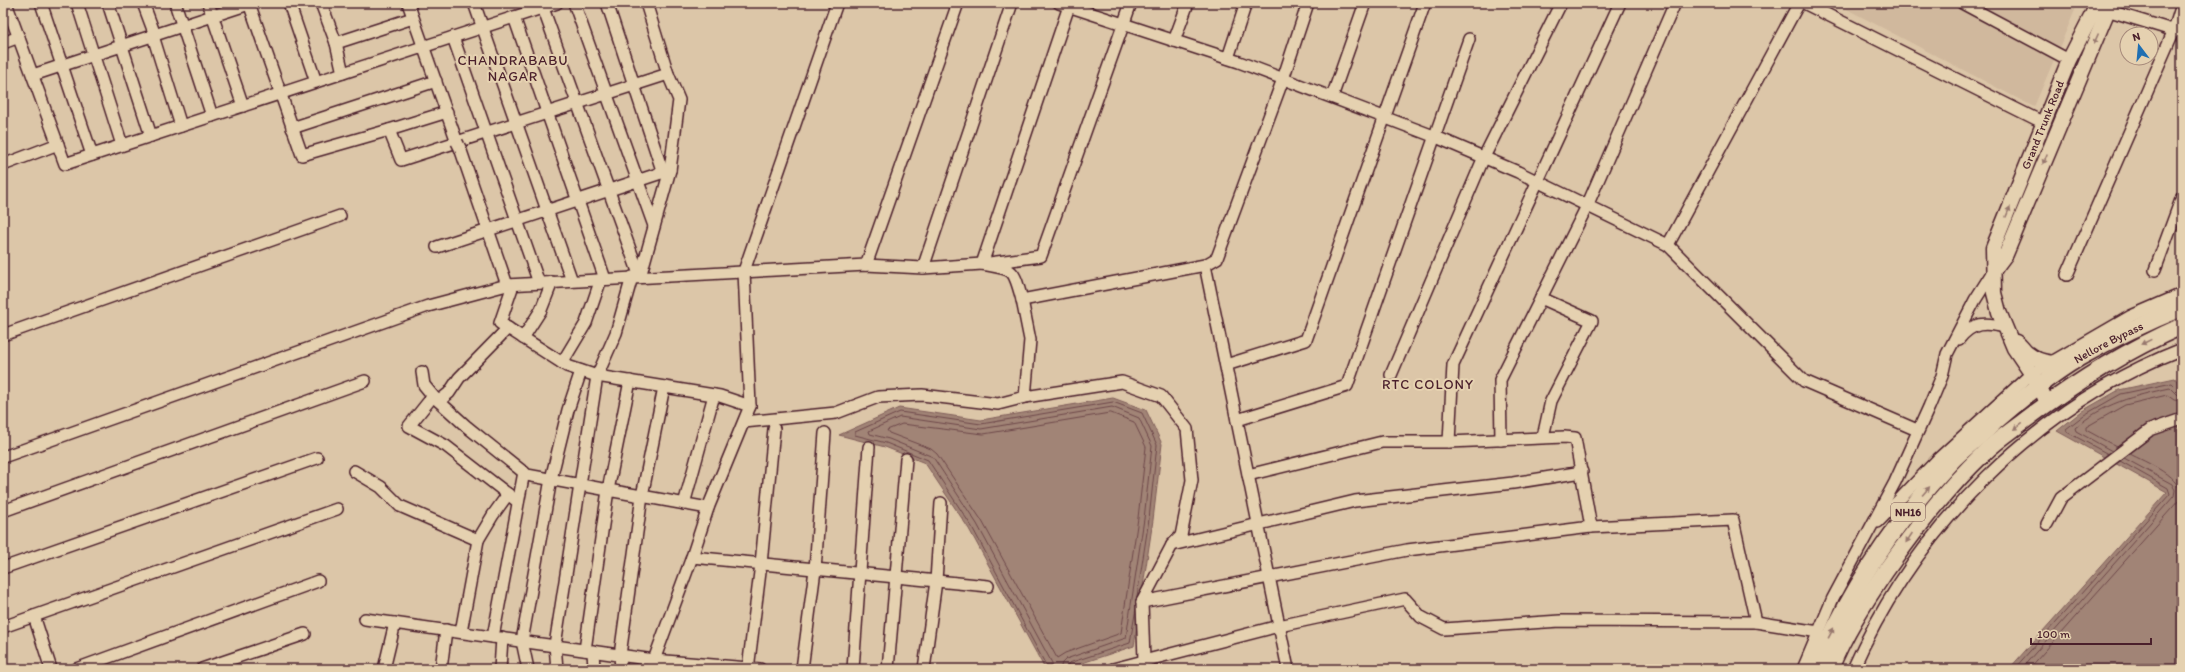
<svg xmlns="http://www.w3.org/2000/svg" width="2185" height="672" font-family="Itim,sans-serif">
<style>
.built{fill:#d0b89d}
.water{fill:#a18476;stroke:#7e5c58}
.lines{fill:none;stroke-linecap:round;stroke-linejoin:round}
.shore{stroke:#6d4749;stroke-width:1}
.minor-casing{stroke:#4a1f2b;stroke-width:14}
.major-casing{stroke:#4a1f2b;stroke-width:17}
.highway-casing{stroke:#4a1f2b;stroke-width:19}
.minor{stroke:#e5d1b0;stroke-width:11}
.major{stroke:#e5d1b0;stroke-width:14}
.highway{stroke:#e5d1b0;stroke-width:16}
.minor-bridge-casing{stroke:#4a1f2b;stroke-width:14;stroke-linecap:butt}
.minor-bridge{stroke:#e5d1b0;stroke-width:11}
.oneway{fill:#98786e}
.labels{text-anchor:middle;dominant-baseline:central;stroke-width:4;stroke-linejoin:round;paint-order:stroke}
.shield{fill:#e5d1b0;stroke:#785453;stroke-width:1}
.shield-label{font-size:11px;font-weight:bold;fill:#4a1f2b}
.street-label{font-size:12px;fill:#4a1f2b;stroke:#e5d1b0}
.quarter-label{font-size:14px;letter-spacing:1px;fill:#4a1f2b;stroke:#e5d1b0}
</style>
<rect width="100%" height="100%" fill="#dcc6a8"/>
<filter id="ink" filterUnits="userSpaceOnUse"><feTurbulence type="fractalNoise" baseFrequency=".025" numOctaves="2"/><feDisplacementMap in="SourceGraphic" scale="8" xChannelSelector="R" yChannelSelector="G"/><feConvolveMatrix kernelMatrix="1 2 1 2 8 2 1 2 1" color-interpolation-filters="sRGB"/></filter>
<g filter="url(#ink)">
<!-- built -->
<path class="built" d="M1835,3H2078L2034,107Z"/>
<!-- water -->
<g class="water">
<path d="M2175,378L2182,389V669H2009L2167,492L2057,431L2082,411L2119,390Z"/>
<path d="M1113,398L1146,410L1162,444L1153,520L1134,646L1064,669H1045L969,529L925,463L885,447L839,435L899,408L981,420Z"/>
</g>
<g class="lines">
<!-- shore -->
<g class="shore">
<path d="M1111,413L1134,422L1146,447L1138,518L1121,633L1065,653L1057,658L982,521L937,454L931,449L889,433L887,430L902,424L983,434Z"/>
<path d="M2117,447L2086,430V427L2125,405L2167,395L2174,400L2182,401"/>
<path d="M2112,451L2076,431L2075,428C2104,403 2133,396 2170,388L2176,394L2182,395"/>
<path d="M2108,454L2067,432L2066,429L2084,415L2121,394L2172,383L2178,389L2182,390"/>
<path d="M1048,669L972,527L928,460L886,443L855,435V432L900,412L981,424L1113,402L1142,413L1157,445L1149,519L1137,597"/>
<path d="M1053,669L1052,663L977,524L933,457L889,439L870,434L869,431L900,417L981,429L1112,407L1139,418L1152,446L1144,519L1126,638L1066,659L1062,663L1060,669"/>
<path d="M1065,669L1069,663L1130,643L1136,608"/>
<path d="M2014,669L2170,494L2168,488L2120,461"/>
<path d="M2021,669L2174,496L2175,490L2172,484L2124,458"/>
<path d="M2029,669L2180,499C2185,477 2145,462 2130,454"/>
</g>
<!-- minor casing -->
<g class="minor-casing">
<g id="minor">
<path d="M6,3L65,164L557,3"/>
<path d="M41,3L92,155"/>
<path d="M77,3L122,145"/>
<path d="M108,3L151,136"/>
<path d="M143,3L155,35"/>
<path d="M175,3L212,116"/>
<path d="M208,3L243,106"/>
<path d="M249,3L302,155L389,130L401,160L668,74"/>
<path d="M289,3L316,82"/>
<path d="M321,3L336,43L343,73"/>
<path d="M408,3L457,142"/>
<path d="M474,3L572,281"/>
<path d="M574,3L654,226"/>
<path d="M607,3L663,173"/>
<path d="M1059,3L1239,62L1436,137L1518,172L1668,245L1804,381L1917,430"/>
<path d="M1070,3L982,264C1015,270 1013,267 1022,300L1205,265L1217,258L1283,79L1308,3"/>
<path d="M1804,3L2044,123"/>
<path d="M1962,3L2069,60"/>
<path d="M543,8L640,277"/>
<path d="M2100,8L2182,33"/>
<path d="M514,17L605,279"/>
<path d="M153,36L181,126"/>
<path d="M453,37L539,283"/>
<path d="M1174,41L1188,3"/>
<path d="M3,43L19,37"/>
<path d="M336,43L413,18"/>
<path d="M1228,58L1246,3"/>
<path d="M33,75L249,4"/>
<path d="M1332,97L1365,3"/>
<path d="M292,128L436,81"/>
<path d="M389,130L447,112"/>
<path d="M460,148L507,285L866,265L923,268L982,264L1041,256L1131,3"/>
<path d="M3,165L58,144"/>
<path d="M1668,245L1799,3"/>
<path d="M437,247L670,170"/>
<path d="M866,265L958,3"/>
<path d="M1205,265L1288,669"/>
<path d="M923,268L1012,3"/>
<path d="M2155,270L2182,197"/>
<path d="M2067,275L2174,30L2182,4"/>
<path d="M640,277L670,170L679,100L668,74L646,3"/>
<path d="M513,285L500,323L567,366L597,376L720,396L750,406L708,508L692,557L654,660V669"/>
<path d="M1541,298L1592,321L1551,401L1543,437"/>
<path d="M1022,300L1030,340L1025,397L1122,382L1161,396L1187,429L1192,480L1181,536L1172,545L1142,602L1144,660"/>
<path d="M3,335L340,216"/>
<path d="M523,338L541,310L552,282"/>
<path d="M1959,339C1972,322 1985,322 2005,327"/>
<path d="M562,363L586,323L601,279"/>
<path d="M1226,365L1306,340L1425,3"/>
<path d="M422,372L424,385L433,396L466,426L527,475L608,490L630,381"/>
<path d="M1391,375L1484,157L1561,3"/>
<path d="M433,396L409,426L446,446L518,502"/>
<path d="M439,401L449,393L459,378L508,328"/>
<path d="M750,406L744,271L837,3"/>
<path d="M1237,420L1347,386L1469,39"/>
<path d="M744,422L836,413L878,397L922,395L998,404L1025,397"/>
<path d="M1501,440L1500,380L1587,206L1675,3"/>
<path d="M1449,442L1453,365L1620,3"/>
<path d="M3,457L428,306L507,285"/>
<path d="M354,471L381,487L400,506L478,540L493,515L508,494"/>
<path d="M1248,475L1382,442H1449L1564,437L1575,438L1591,527"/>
<path d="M684,504L714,395"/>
<path d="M3,511L365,381"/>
<path d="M1878,522L1938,459L2031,374L2131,316L2182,294"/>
<path d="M2047,524L2061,498L2150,430L2182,419"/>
<path d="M1172,545L1355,501L1513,483L1582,472"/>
<path d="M692,557L988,586"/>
<path d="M3,568L317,458"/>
<path d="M1142,602L1407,550L1591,527L1733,520L1756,622"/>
<path d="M34,616L51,669"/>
<path d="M365,619L654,660L760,669"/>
<path d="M3,627L337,509"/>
<path d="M461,632L478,540"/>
<path d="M493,637L524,472"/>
<path d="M585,650L608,490L708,508"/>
<path d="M593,651L594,669"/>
<path d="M76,669L318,581"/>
<path d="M202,669L305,634"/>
<path d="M384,669L395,623"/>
<path d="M441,669L446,630"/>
<path d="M500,669L502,638"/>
<path d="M528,669L522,641L551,479L568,410L581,371"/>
<path d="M557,669L555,645L597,376L616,333L632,277"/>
<path d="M621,669L620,655L642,496L664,387"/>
<path d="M748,669L761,564L774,429"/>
<path d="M802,669L815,570L825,433"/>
<path d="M853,669L869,447"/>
<path d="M888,669L906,459"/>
<path d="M924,669L936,581L941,503"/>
<path d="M1113,669L1279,626L1405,599L1421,617L1444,629L1560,621L1756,622L1819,632"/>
<path d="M1803,669L1833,598L1895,482L1929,407L1942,376L1947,354L1975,300L1994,270"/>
<path d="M1853,669C1916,527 2036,406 2182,349"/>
</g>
</g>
<!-- major casing -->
<g class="major-casing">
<g id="major">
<path d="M1994,270L2006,254L2111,3"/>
<path d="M2016,342C2021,345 2023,350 2027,353C2042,365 2057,364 2075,359"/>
<path id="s1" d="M2047,403L2039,385L2014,348L1999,312L1994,293L1993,248L2069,60L2098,3"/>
</g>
</g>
<!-- highway casing -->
<g class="highway-casing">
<g id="highway">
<path id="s2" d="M1816,669C1848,593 1894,523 1950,463C1964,448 1981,436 1995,422C2022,399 2049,376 2079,358C2112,339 2147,322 2182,308"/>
<path d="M1830,669C1844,634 1864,603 1885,572C1915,529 1946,489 1984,453C1996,441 2011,431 2024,421C2074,383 2125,351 2182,326"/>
</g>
</g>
<!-- minor -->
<use href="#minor" class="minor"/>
<!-- major -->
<use href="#major" class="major"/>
<!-- highway -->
<use href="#highway" class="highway"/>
<!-- minor-bridge casing -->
<g class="minor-bridge-casing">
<path id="minor-bridge" d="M457,142L460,148"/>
</g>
<!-- minor-bridge -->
<use href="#minor-bridge" class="minor-bridge"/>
</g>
<!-- one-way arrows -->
<defs><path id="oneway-solid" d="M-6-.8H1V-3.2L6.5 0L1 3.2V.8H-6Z"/></defs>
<g class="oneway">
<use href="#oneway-solid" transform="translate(2096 39) rotate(114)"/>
<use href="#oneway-solid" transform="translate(2045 159) rotate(112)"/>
<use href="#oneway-solid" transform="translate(2008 212) rotate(-68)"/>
<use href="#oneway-solid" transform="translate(2146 342) rotate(154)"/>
<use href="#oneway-solid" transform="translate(2018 426) rotate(142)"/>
<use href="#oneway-solid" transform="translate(1926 491) rotate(-49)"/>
<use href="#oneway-solid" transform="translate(1909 538) rotate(124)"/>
<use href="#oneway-solid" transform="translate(1831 633) rotate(-62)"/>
</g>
</g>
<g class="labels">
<!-- shield labels -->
<rect class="shield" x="1891" y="503" width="34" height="18" rx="3"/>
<g class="shield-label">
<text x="1908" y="512">NH16</text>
</g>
<!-- street labels -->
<g class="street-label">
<text stroke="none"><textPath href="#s1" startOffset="301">Grand Trunk Road</textPath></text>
<text stroke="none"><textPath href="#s2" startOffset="447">Nellore Bypass</textPath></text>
</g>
<!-- quarter labels -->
<g class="quarter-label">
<text x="513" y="60">CHANDRABABU<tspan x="513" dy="16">NAGAR</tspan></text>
<text x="1428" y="384">RTC COLONY</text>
</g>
</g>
<!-- margin -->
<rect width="2185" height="672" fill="none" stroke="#e5d1b0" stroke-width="16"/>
<rect x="8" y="8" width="2169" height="656" fill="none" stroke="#4a1f2b" stroke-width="1.5" filter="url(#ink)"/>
<!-- north arrow -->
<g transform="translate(2139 46) rotate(344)"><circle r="19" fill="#e5d1b0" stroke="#a78a7b"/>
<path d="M0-3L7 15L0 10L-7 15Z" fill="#1f6fb2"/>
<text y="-6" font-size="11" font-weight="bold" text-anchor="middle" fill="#4a1f2b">N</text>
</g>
<!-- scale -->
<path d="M2031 638v6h120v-6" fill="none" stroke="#4a1f2b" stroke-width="2"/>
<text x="2037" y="638" font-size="12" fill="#4a1f2b" stroke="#e5d1b0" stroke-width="3" paint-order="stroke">100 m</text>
</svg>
